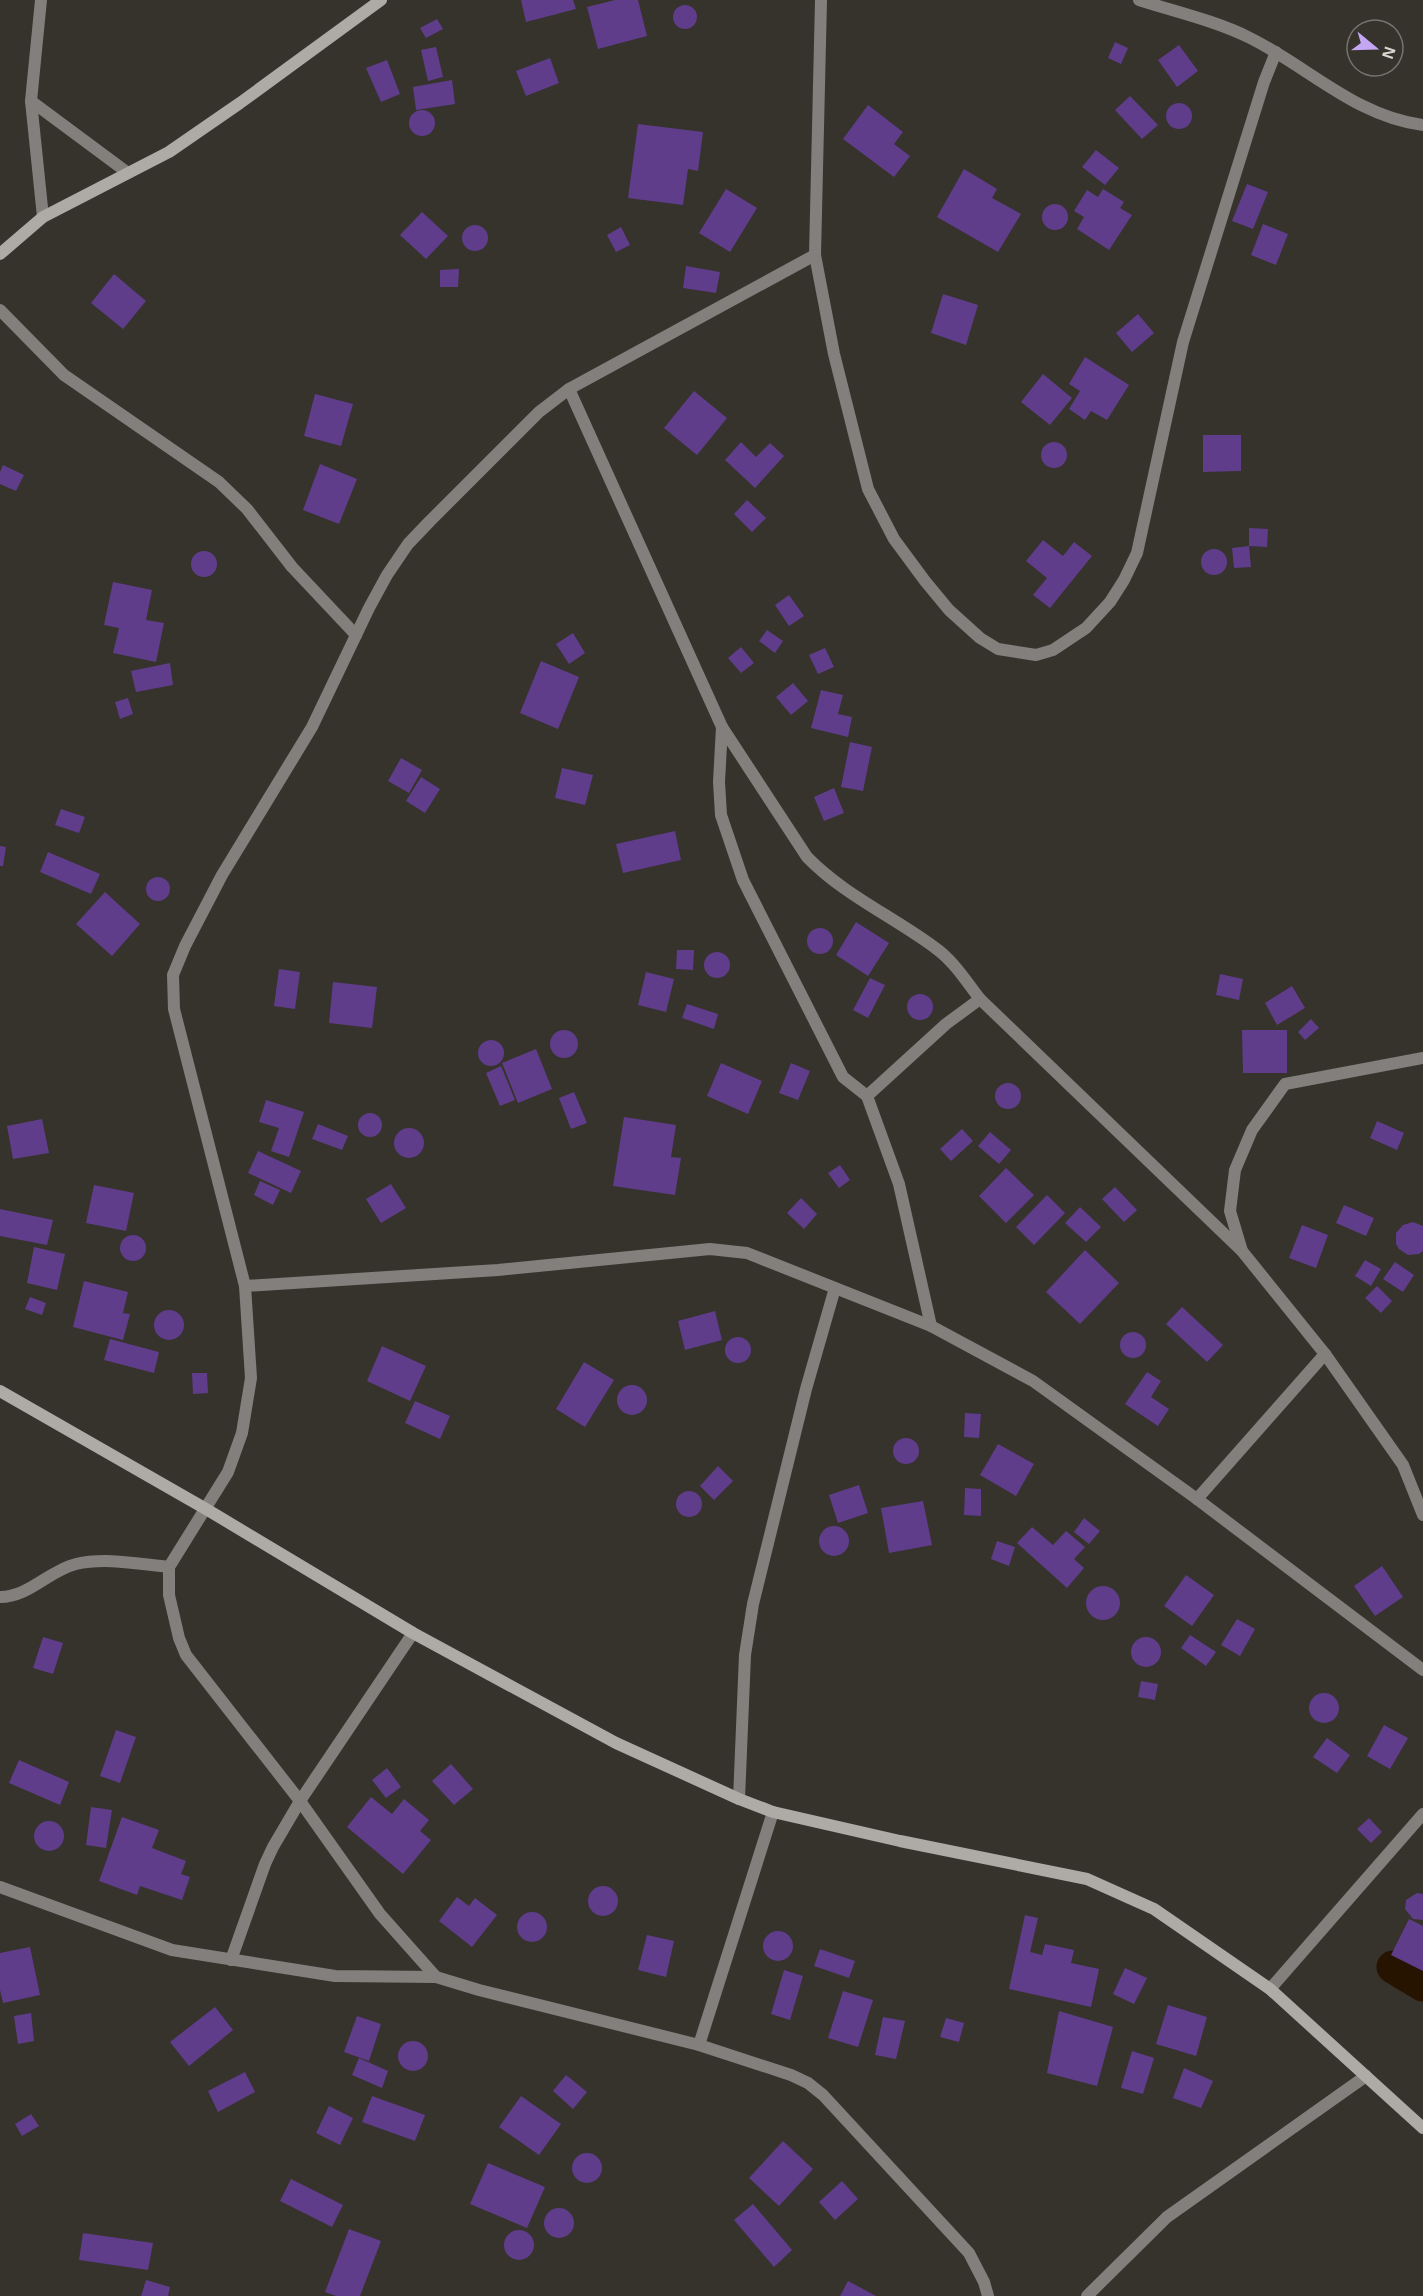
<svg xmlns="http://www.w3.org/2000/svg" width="1423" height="2296" font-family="Arial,sans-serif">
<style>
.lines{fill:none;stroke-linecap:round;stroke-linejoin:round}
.canal{stroke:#261300;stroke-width:33}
.building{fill:#5f3d8b}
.street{stroke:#827f7c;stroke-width:12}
.secondary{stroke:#aeaaa6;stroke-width:12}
</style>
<rect width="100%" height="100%" fill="#36322c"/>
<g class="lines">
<!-- canal -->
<path class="canal" d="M1393,1967L1423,1985"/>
</g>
<!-- building -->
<g class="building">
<path d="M521,0H573L576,9L526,22Z"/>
<path d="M615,0H638L647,36L598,49L587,7Z"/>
<circle cx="685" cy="17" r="12"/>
<path d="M437,19L443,29L426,38L420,28Z"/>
<path d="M1115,42L1128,48L1121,64L1108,58Z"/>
<path d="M1179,45L1198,71L1177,87L1158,60Z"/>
<path d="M436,47L443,77L428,81L421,50Z"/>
<path d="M550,58L559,83L526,96L516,71Z"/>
<path d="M387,60L400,94L381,102L366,68Z"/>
<path d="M452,80L455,104L416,110L413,87Z"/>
<path d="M1130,96L1158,125L1142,139L1115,110Z"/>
<circle cx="1179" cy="116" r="13"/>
<path d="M868,105L903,132L894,144L910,156L894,177L843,139Z"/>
<circle cx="422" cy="123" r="13"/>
<path d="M638,124L703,132L698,171L688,169L683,205L628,198Z"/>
<path d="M1096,150L1119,168L1105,185L1082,167Z"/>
<path d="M964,169L997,189L992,198L1021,214L998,252L937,217Z"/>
<path d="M1247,184L1268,192L1253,229L1232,221Z"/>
<path d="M726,189L757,208L730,252L699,233Z"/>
<path d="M1103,189L1124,202L1120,208L1132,215L1109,250L1077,229L1084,217L1074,211L1087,190L1098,197Z"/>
<circle cx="1055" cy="217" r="13"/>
<path d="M422,212L448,236L426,259L400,235Z"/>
<path d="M1263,224L1288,234L1276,265L1251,255Z"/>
<circle cx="475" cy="238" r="13"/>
<path d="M621,227L630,245L616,252L607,235Z"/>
<path d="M686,266L720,272L716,293L683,288Z"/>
<path d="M459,269L458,287H440V270Z"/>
<path d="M114,274L146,301L123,329L91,303Z"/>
<path d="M943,294L978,305L966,345L931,333Z"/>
<path d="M1138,314L1154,333L1132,352L1116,333Z"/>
<path d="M1085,357L1129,385L1107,420L1091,411L1085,420L1069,409L1080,391L1069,384Z"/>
<path d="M1043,374L1072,398L1050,425L1021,402Z"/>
<path d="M694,391L727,418L697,455L664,428Z"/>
<path d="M315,394L353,404L341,446L304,436Z"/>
<path d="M1203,435H1241V471L1203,472Z"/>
<path d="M741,442L756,457L770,443L784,456L755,488L725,460Z"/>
<circle cx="1054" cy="455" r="13"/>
<path d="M320,464L357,479L339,524L303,510Z"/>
<path d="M3,465L24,475L16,491L0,484V472Z"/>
<path d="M747,500L766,518L752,532L734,514Z"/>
<path d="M1249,528L1268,529L1267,547L1249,546Z"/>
<path d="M1043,540L1063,556L1074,542L1092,556L1050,608L1033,595L1047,578L1026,561Z"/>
<path d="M1249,546L1251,567L1234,568L1232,548Z"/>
<circle cx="1214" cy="562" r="13"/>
<circle cx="204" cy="564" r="13"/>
<path d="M113,582L152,590L146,620L164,623L156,662L113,653L119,628L104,625Z"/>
<path d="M789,595L804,616L789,626L775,605Z"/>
<path d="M767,630L783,641L775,653L759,641Z"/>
<path d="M573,633L585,653L569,664L556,644Z"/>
<path d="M741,647L754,663L741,673L728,658Z"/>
<path d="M825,648L834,667L818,674L809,655Z"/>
<path d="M541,661L579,677L558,729L520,713Z"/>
<path d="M170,663L173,685L136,692L131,671Z"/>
<path d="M793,683L808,701L791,715L776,697Z"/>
<path d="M821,690L843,695L838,714L852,717L848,737L811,728Z"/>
<path d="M128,698L133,714L120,719L115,702Z"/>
<path d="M850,742L872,747L863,791L841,787Z"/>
<path d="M401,758L422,770L409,793L388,781Z"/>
<path d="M562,768L593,775L585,805L555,798Z"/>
<path d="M421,777L440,789L425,813L406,801Z"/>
<path d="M834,788L844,813L824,821L814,797Z"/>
<path d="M61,809L85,817L79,833L55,825Z"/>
<path d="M675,831L681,860L623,873L616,844Z"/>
<path d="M0,846L6,847L3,866H0Z"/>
<path d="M48,852L100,874L91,894L40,872Z"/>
<circle cx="158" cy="889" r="12"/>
<path d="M105,892L140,924L112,956L76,924Z"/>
<path d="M856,922L889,943L868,976L836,955Z"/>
<circle cx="820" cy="941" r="13"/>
<path d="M677,950H694L693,970L676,969Z"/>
<circle cx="717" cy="965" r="13"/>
<path d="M279,969L300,972L295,1009L274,1006Z"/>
<path d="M646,972L674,979L666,1012L638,1005Z"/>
<path d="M1220,974L1243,979L1239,1000L1216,995Z"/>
<path d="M870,978L885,985L868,1018L853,1010Z"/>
<path d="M333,982L377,987L372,1028L329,1023Z"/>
<path d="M1292,986L1305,1008L1277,1025L1265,1003Z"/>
<circle cx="920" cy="1007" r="13"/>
<path d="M687,1004L718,1014L714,1029L682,1018Z"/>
<path d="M1311,1019L1319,1028L1305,1040L1298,1032Z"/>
<circle cx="564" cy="1044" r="14"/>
<path d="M1242,1030H1287V1073H1243Z"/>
<circle cx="491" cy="1053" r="13"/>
<path d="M536,1049L552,1089L518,1103L502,1063Z"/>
<path d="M721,1063L762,1081L748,1114L707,1096Z"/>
<path d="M791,1063L810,1071L798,1100L779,1093Z"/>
<path d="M501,1066L515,1100L500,1106L486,1073Z"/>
<circle cx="1008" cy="1096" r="13"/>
<path d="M574,1092L587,1123L571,1129L559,1098Z"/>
<path d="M266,1100L304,1112L289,1157L271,1151L279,1128L259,1122Z"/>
<circle cx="370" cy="1125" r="12"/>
<path d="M624,1117L676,1125L671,1157L681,1158L675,1195L613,1186Z"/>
<path d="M42,1119L49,1153L13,1159L7,1126Z"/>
<path d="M1377,1121L1404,1133L1397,1150L1370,1138Z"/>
<path d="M318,1124L348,1136L342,1150L312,1139Z"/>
<circle cx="409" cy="1143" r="15"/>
<path d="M962,1129L973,1141L951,1161L940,1149Z"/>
<path d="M990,1132L1011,1150L999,1164L978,1146Z"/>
<path d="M258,1151L301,1171L291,1193L248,1173Z"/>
<path d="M840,1165L850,1180L839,1188L828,1173Z"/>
<path d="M1006,1168L1034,1195L1006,1223L979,1196Z"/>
<path d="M260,1181L280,1190L273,1205L254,1195Z"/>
<path d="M391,1184L406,1208L381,1223L366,1199Z"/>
<path d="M94,1185L134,1193L126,1231L86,1223Z"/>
<path d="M1115,1187L1137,1210L1124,1222L1102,1199Z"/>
<path d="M1047,1195L1065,1213L1034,1245L1016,1227Z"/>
<path d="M801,1198L817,1214L804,1229L787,1213Z"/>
<path d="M1344,1205L1374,1218L1366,1236L1336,1223Z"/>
<path d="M1080,1207L1101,1227L1086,1242L1065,1223Z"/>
<path d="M0,1209L53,1220L47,1245L0,1236Z"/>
<path d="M1413,1222L1423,1226V1251L1419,1254L1408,1255L1399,1249L1396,1244V1233L1403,1225Z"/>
<path d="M1302,1225L1328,1235L1316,1268L1289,1258Z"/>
<circle cx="133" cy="1248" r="13"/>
<path d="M34,1247L65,1254L57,1290L27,1283Z"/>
<path d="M1085,1250L1119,1283L1080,1324L1046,1292Z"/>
<path d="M1365,1260L1381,1269L1371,1286L1355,1276Z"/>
<path d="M1395,1262L1414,1275L1403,1292L1383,1279Z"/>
<path d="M84,1281L128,1292L123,1313L130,1314L123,1340L73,1327Z"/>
<path d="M1377,1286L1392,1301L1381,1313L1365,1298Z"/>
<path d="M30,1297L46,1303L42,1315L25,1309Z"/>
<path d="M1182,1307L1223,1345L1207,1362L1166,1324Z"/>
<circle cx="169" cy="1325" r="15"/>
<path d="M715,1311L722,1340L685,1350L678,1321Z"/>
<circle cx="1133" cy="1345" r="13"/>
<circle cx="738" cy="1350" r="13"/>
<path d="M110,1339L159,1352L154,1373L104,1360Z"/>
<path d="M382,1346L426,1366L410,1401L367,1381Z"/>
<path d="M584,1362L614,1380L585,1427L556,1409Z"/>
<path d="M1147,1372L1161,1381L1151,1397L1169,1409L1158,1426L1125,1404Z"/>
<path d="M192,1373H207L208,1393L193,1394Z"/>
<circle cx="632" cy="1400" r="15"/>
<path d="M415,1401L450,1416L440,1439L405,1423Z"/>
<path d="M965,1413L981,1414L979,1438L964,1437Z"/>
<circle cx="906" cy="1451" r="13"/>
<path d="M998,1444L1034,1464L1016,1496L980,1475Z"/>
<path d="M718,1466L733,1481L714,1500L700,1486Z"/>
<path d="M859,1485L868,1513L838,1523L829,1495Z"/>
<path d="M965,1488L981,1489V1516L964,1515Z"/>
<circle cx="689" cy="1504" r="13"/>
<path d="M923,1501L932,1545L889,1553L881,1508Z"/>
<path d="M1084,1518L1100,1531L1089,1544L1074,1532Z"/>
<circle cx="834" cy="1541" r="15"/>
<path d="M1032,1527L1053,1545L1066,1531L1085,1547L1074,1559L1084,1568L1067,1588L1017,1543Z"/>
<path d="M997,1541L1015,1547L1009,1566L991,1559Z"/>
<path d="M1382,1566L1403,1597L1375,1616L1354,1586Z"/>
<path d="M1186,1575L1214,1595L1192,1626L1164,1606Z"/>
<circle cx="1103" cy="1603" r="17"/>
<path d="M1237,1619L1255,1629L1240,1656L1221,1645Z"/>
<path d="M1190,1635L1216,1652L1206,1666L1181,1648Z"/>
<path d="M43,1637L63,1643L53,1674L33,1668Z"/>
<circle cx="1146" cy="1652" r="15"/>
<path d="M1141,1681L1158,1684L1155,1700L1138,1697Z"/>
<circle cx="1324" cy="1708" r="15"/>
<path d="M1384,1725L1408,1738L1390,1769L1367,1756Z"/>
<path d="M116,1730L136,1737L120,1783L100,1776Z"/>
<path d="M1327,1738L1350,1755L1337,1773L1313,1757Z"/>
<path d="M19,1760L69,1782L60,1805L9,1783Z"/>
<path d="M451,1764L473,1789L454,1805L432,1781Z"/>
<path d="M387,1768L401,1787L386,1798L372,1780Z"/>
<path d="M371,1797L392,1814L404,1799L429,1820L420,1831L431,1840L403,1874L347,1827Z"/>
<path d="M91,1807L112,1810L106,1848L86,1845Z"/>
<path d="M122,1817L159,1830L152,1848L186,1861L181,1874L190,1877L182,1900L140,1886L137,1895L99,1881Z"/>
<path d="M1369,1818L1382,1832L1371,1843L1357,1829Z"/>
<circle cx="49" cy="1836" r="15"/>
<circle cx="603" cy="1901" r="15"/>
<path d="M1417,1893L1423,1894V1920L1413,1919L1405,1909L1406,1900Z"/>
<path d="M457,1897L469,1906L475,1898L497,1915L472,1947L439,1921Z"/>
<circle cx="532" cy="1927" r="15"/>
<path d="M1025,1915L1038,1918L1030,1952L1042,1955L1045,1944L1074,1950L1071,1963L1099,1969L1091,2007L1009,1989Z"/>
<path d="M1409,1919L1423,1926V1971L1391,1955Z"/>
<circle cx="778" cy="1946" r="15"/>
<path d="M647,1935L674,1941L666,1977L638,1970Z"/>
<path d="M30,1947L40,1995L3,2003L0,1990V1953Z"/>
<path d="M820,1949L855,1961L849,1978L814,1966Z"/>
<path d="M1125,1968L1147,1978L1134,2004L1113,1994Z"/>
<path d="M784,1970L803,1976L790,2020L771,2014Z"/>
<path d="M843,1991L873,2000L858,2047L828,2038Z"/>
<path d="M1168,2005L1207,2017L1196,2056L1156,2044Z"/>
<path d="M215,2007L233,2030L189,2066L170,2042Z"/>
<path d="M1059,2011L1113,2027L1097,2086L1047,2073Z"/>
<path d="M31,2013L34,2041L18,2044L14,2016Z"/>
<path d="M357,2016L381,2024L369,2061L344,2052Z"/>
<path d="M883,2017L905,2021L896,2059L875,2055Z"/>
<path d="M946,2018L964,2023L959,2042L940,2037Z"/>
<circle cx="413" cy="2056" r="15"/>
<path d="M1132,2051L1154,2058L1143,2094L1121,2088Z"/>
<path d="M359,2058L388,2071L382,2088L352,2075Z"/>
<path d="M1184,2068L1213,2081L1201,2108L1173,2098Z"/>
<path d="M245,2072L255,2092L218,2112L208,2091Z"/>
<path d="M566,2075L587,2092L573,2109L553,2091Z"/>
<path d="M372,2096L425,2115L415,2141L362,2122Z"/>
<path d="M521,2096L561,2124L539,2155L499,2127Z"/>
<path d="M329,2106L353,2118L340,2145L316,2133Z"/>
<path d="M31,2114L39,2126L22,2136L15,2124Z"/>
<path d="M783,2141L813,2169L779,2206L749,2178Z"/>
<circle cx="587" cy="2168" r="15"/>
<path d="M488,2163L545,2187L527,2228L470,2204Z"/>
<path d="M291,2179L343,2205L332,2227L280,2201Z"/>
<path d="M842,2181L858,2199L835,2220L819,2202Z"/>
<path d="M753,2204L792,2250L774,2267L734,2220Z"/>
<circle cx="559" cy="2223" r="15"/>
<path d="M349,2229L381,2241L360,2296H336L325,2292Z"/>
<circle cx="519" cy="2245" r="15"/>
<path d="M83,2233L153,2243L148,2270L79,2260Z"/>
<path d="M146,2280L170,2287L168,2296H141Z"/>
<path d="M848,2281L876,2296H840Z"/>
</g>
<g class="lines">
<!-- street -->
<g class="street">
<path d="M41,0L31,101L43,217"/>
<path d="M821,0L815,255L834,354L868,489L894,539L925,581L949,610L980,638L998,649L1036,655L1053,650L1086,628L1110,602L1124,580L1137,553L1183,342L1264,82L1276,52"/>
<path d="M1139,0C1173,11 1216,21 1248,37C1306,65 1356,117 1423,125"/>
<path d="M31,101L128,173"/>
<path d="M0,310L64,375L219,482L247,509L292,567L356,635"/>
<path d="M569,389L722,727L719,782L721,815L743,880L843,1077L867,1096L899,1184L931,1326"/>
<path d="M722,727L807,857C844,895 892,916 934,947C953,960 966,981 980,999L1242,1251"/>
<path d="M1423,1058L1285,1084L1252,1130L1235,1170L1230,1211L1242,1251L1325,1354L1403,1465L1423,1515"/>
<path d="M867,1096L946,1024L980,999"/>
<path d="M245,1286L498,1270L710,1249L747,1253L931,1326L1033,1381L1197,1499L1423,1670"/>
<path d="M1197,1499L1325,1354"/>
<path d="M0,1597C29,1597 48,1571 76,1564C105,1557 139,1564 169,1567"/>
<path d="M739,1799L745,1655L753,1604L806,1389L835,1288"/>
<path d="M0,1887L172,1950L335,1976L436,1977L479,1990L699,2045L791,2075L808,2083L823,2095L969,2253L984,2282L988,2296"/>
<path d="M231,1960L265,1864L273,1847L300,1801L413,1633"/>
<path d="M436,1977L380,1914L300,1801L186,1655L179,1638L169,1595V1567L228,1472L242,1433L251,1378L245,1286L174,1009L173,975L185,946L222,875L312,727L369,608L387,575L408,544L430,521L539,412L569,389L815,255"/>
<path d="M1270,1989L1423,1814"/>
<path d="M699,2045L773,1812"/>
<path d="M1087,2296L1167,2217L1366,2076"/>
</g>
<!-- secondary -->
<g class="secondary">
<path d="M0,254L43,217L169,152L240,103L381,0"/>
<path d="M0,1391L206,1509L413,1633L616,1743L739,1799L773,1812L900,1841L1087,1879L1154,1909L1270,1989L1423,2128"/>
</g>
</g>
<!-- north arrow -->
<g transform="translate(1375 48) rotate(109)"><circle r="28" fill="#36322c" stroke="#77746f" stroke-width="1.5"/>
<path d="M0-4.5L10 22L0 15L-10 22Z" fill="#c3a7f2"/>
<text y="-9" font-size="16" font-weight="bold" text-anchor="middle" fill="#d9d7d3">N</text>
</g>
</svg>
